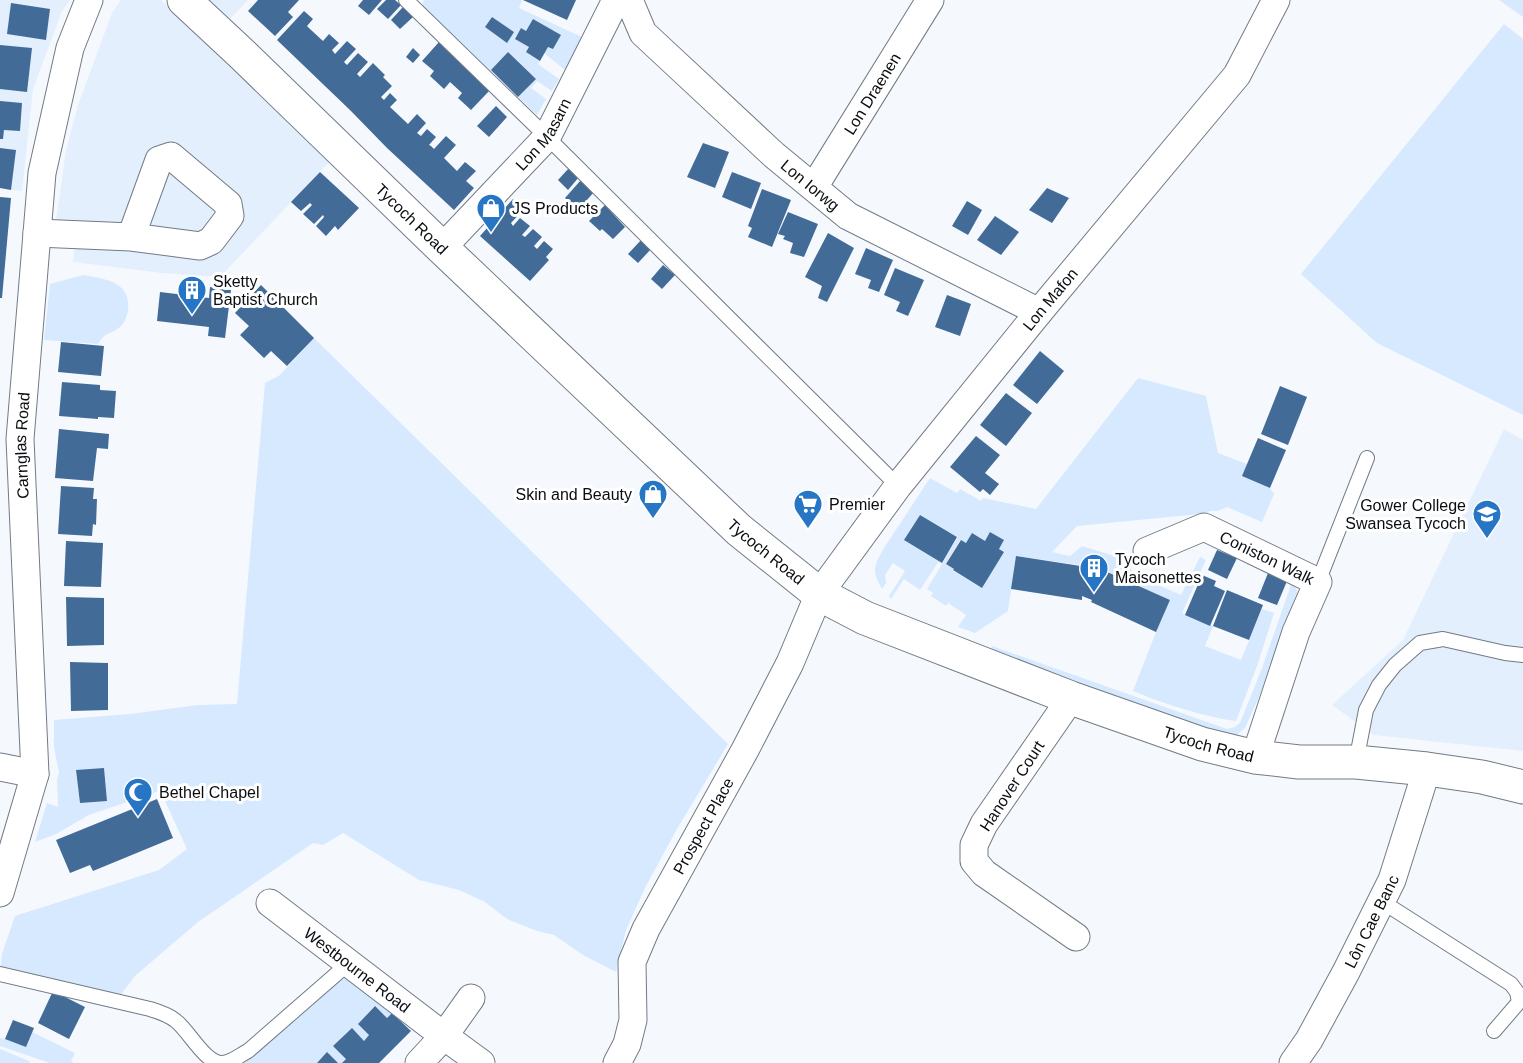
<svg xmlns="http://www.w3.org/2000/svg" width="1523" height="1063" font-family="Helvetica,sans-serif">
<style>
.built{fill:#e3effd}
.green{fill:#d6e9fe;fill-rule:evenodd}
.building{fill:#436b97}
.lines{fill:none;stroke-linecap:round;stroke-linejoin:round}
.service-casing{stroke:#727b85;stroke-width:16}
.minor-casing{stroke:#727b85;stroke-width:29}
.tertiary-casing{stroke:#727b85;stroke-width:35}
.service{stroke:#fff;stroke-width:14}
.minor{stroke:#fff;stroke-width:27}
.tertiary{stroke:#fff;stroke-width:33}
.labels{text-anchor:middle;dominant-baseline:central;stroke-width:6;stroke-linejoin:round;paint-order:stroke}
.street-label{font-size:16px;fill:#090d10;stroke:#fff}
.poi-label{font-size:16px;fill:#090d10;stroke:#fff;text-anchor:start}
</style>
<rect width="100%" height="100%" fill="#f5f9fe"/>
<!-- built -->
<g class="built">
<path d="M0,0H70L62,11L33,89L22,191L0,188Z"/>
<path d="M121,0H161L330,161L220,277L162,273L73,262L77,225L56,221L66,150L78,105L112,13Z"/>
<path d="M205,0H248L228,21Z"/>
<path d="M1504,429L1523,440V751L1374,735L1332,705L1403,640Z"/>
</g>
<!-- green -->
<g class="green">
<path d="M424,0H522L519,8L582,37L565,70L544,53L548,47L553,49L561,35L533,19L526,31L521,28L515,38L529,47L526,52L540,61L538,64L559,79L552,91L537,81L531,88L546,99L537,115L422,6ZM492,17L514,32L506,42L485,27ZM508,52L536,79L518,97L491,70Z"/>
<path d="M1500,0H1523V17L1499,0Z"/>
<path d="M1504,24L1523,39V415L1377,343L1301,274Z"/>
<path d="M83,275C104,279 132,281 128,311C127,316 124,324 120,327C110,335 106,331 98,344L44,340L50,284Z"/>
<path d="M314,338L728,744L677,829L646,886L626,930L616,972L583,955L554,935L537,931L507,919L485,902L459,890L419,880L343,833L323,845L313,843L198,922L136,975L119,997L0,972L2,954L15,916L159,870L187,849L161,792H156L89,815L56,834L35,842L47,803L58,807L57,780L59,773L54,747V720L130,714L198,705L237,704L265,383L280,375ZM104,768L107,800L80,803L76,771Z"/>
<path d="M1138,378L1206,396L1218,453L1247,464L1243,476L1270,488L1274,494L1262,522L1227,507L1218,511H1209L1207,517L1200,514L1077,526L1052,552L1070,556L1082,546L1124,559L1135,575L1181,595L1200,557L1206,560L1182,613L1213,626L1205,646L1241,660L1262,609L1274,613L1257,666L1236,721C1204,717 1162,703 1133,691L1156,632L1170,600L1106,571L1102,577L1086,573V566L1016,556L1008,611L975,633L958,627L966,615L948,603L946,606L931,596L933,593L927,589L958,537L920,515L905,540L939,561L920,590L904,579L891,599L889,596L905,571L893,563L885,575L886,583L882,589C871,570 874,566 884,548L930,478L957,493L960,489L981,501L983,498L1036,509ZM991,532L1004,540L999,549L1004,552L982,588L953,571L954,569L946,564L960,540L966,543L985,541Z"/>
<path d="M1292,582L1297,590V601L1267,679L1245,728L1237,735L1226,737L993,652L991,650L992,646L1227,729L1235,727L1240,723L1262,668Z"/>
<path d="M345,977L392,1013L387,1018L374,1006L358,1024L369,1035L364,1041L351,1029L334,1046L346,1059L342,1063H338L327,1053L317,1063H241L293,1017Z"/>
<path d="M32,1032L75,1053L71,1061L74,1063H50L0,1046V1038L5,1039Z"/>
<path d="M0,1049L29,1061L30,1063H0Z"/>
</g>
<!-- building -->
<g class="building">
<path d="M258,0H299L288,12L293,17L275,36L248,11Z"/>
<path d="M363,0H382L369,15L358,6Z"/>
<path d="M386,0H395L401,5L388,19L377,9Z"/>
<path d="M523,0H576L567,20Z"/>
<path d="M11,3L50,9L46,40L7,34Z"/>
<path d="M403,7L413,17L400,29L391,20Z"/>
<path d="M304,11L313,19L307,26L310,29L323,41L329,34L339,43L332,50L335,54L347,41L356,49L344,62L347,65L358,53L368,62L357,74L360,77L373,63L385,75L383,77L392,86L381,97L384,100L390,93L397,100L390,107L408,124L417,114L426,123L417,133L421,136L427,129L436,137L429,145L431,146L434,149L446,136L456,145L444,158L457,171L465,162L476,171L466,181L474,188L454,210L387,148L351,111L277,40Z"/>
<path d="M492,17L514,32L507,43L485,27Z"/>
<path d="M533,19L561,35L553,49L548,47L540,61L526,52L529,47L515,39L521,28L526,31Z"/>
<path d="M439,42L490,90L471,110L458,98L462,93L450,82L444,89L430,76L434,71L422,61Z"/>
<path d="M0,45L32,48L27,92L0,89Z"/>
<path d="M413,48L420,55L413,63L406,57Z"/>
<path d="M508,52L536,79L518,97L491,70Z"/>
<path d="M0,101L22,103L20,131L4,130L3,139H0Z"/>
<path d="M496,106L507,117L489,137L477,126Z"/>
<path d="M703,143L729,152L715,188L687,177Z"/>
<path d="M0,148L16,150L11,190L0,188Z"/>
<path d="M569,168L579,177L568,190L558,180Z"/>
<path d="M320,172L359,208L338,230L335,226L326,236L316,226L324,217L323,215L314,224L303,214L312,205L310,203L301,211L291,202Z"/>
<path d="M732,172L761,183L751,209L722,197Z"/>
<path d="M581,180L594,192L578,210L565,198Z"/>
<path d="M1047,188L1069,198L1052,223L1029,210Z"/>
<path d="M762,189L791,200L772,247L748,237L752,228L748,226Z"/>
<path d="M0,197L11,198L2,298H0Z"/>
<path d="M513,199L524,209L511,223L513,226L520,218L530,226L522,235L525,237L533,229L542,237L534,246L537,249L544,241L553,249L546,257L549,260L530,281L480,236Z"/>
<path d="M967,201L982,210L968,235L952,226Z"/>
<path d="M605,205L625,227L613,239L602,229L600,231L589,221Z"/>
<path d="M788,212L818,224L804,257L790,253L793,243L783,239L785,236L778,234Z"/>
<path d="M995,216L1019,232L1001,255L977,240Z"/>
<path d="M828,233L854,248L827,302L818,298L822,286L805,277Z"/>
<path d="M642,239L652,248L638,263L628,254Z"/>
<path d="M866,248L893,260L879,292L868,288L871,280L855,274Z"/>
<path d="M663,265L675,275L662,289L651,279Z"/>
<path d="M895,268L924,280L908,316L896,311L900,302L884,295Z"/>
<path d="M261,285L314,338L287,366L271,351L264,358L240,335L249,326L235,313Z"/>
<path d="M210,287L231,290L225,338L208,336L209,327L157,321L160,292L209,298Z"/>
<path d="M947,295L971,304L960,336L935,327Z"/>
<path d="M61,342L104,346L101,376L58,372Z"/>
<path d="M1040,351L1064,371L1037,404L1013,385Z"/>
<path d="M62,382L100,385V390L116,391L114,418L98,417V419L59,416Z"/>
<path d="M1280,386L1307,397L1288,445L1261,434Z"/>
<path d="M1006,393L1032,413L1006,446L980,425Z"/>
<path d="M59,429L109,434L108,449L97,448L93,481L55,478Z"/>
<path d="M976,436L1000,455L985,473L999,484L990,495L983,489L980,492L950,467Z"/>
<path d="M1258,438L1286,450L1270,488L1242,476Z"/>
<path d="M61,486L94,488L93,499H97L96,525L93,524L92,536L58,534Z"/>
<path d="M920,515L957,537L942,563L904,540Z"/>
<path d="M990,532L1004,540L999,549L1004,552L982,588L953,570L954,569L946,564L961,540L966,543L972,533L985,541Z"/>
<path d="M66,541L103,543L101,587L64,586Z"/>
<path d="M1217,550L1237,558L1227,579L1208,570Z"/>
<path d="M1016,556L1087,567L1086,573L1102,577L1105,571L1170,600L1156,632L1091,602L1092,600L1082,596V600L1011,589Z"/>
<path d="M1268,573L1287,581L1277,605L1258,598Z"/>
<path d="M1202,575L1216,581L1214,586L1225,591L1210,626L1185,615Z"/>
<path d="M1227,590L1263,605L1249,640L1213,626Z"/>
<path d="M66,597L104,598V645L67,646Z"/>
<path d="M70,662L108,663V710L71,711Z"/>
<path d="M104,768L107,801L80,803L76,770Z"/>
<path d="M157,799L173,838L93,871L90,865L70,873L56,840Z"/>
<path d="M53,991L85,1007L69,1039L38,1023Z"/>
<path d="M375,1006L387,1018L392,1013L411,1031L379,1063H342L346,1059L333,1046L352,1028L364,1041L369,1035L358,1024Z"/>
<path d="M13,1020L34,1028L26,1047L5,1039Z"/>
<path d="M327,1052L338,1063H317Z"/>
</g>
<g class="lines">
<!-- service casing -->
<g class="service-casing">
<g id="service">
<path d="M406,0L547,137L898,486"/>
<path d="M1318,582L1367,458"/>
<path d="M1356,762L1366,710L1379,685L1395,665L1420,643L1443,639L1505,653L1523,655"/>
<path d="M1381,901L1511,984L1517,992L1519,1002L1494,1031"/>
<path d="M0,974L150,1009C160,1012 169,1015 176,1021C189,1031 205,1063 222,1063C231,1063 240,1055 248,1051L349,963"/>
</g>
</g>
<!-- minor casing -->
<g class="minor-casing">
<g id="minor">
<path id="s1" d="M629,0L643,33L774,155L848,216L1039,312"/>
<path id="s2" d="M814,187L930,0"/>
<path d="M37,233L131,237L200,246L211,241L230,216L228,204L171,156L159,160L131,237"/>
<path id="s3" d="M442,248L547,137L616,0"/>
<path id="s4" d="M1147,551L1204,527L1318,582L1296,632L1255,757"/>
<path d="M1071,698L984,824L974,845V861L984,873L1076,937"/>
<path d="M0,767L35,774"/>
<path id="s5" d="M0,893L35,774L20,439L42,173L70,48L89,0"/>
<path id="s6" d="M270,903L444,1036L481,1063"/>
<path d="M419,1063L444,1036L471,998"/>
<path id="s7" d="M617,1063L627,1044L633,1020L632,962L646,929L745,750L790,663L819,594L898,486L1039,312L1237,75L1276,0"/>
<path id="s8" d="M1293,1063L1309,1040L1346,972L1392,880L1427,769"/>
</g>
</g>
<!-- tertiary casing -->
<g class="tertiary-casing">
<g id="tertiary">
<path id="s9" d="M184,0L243,55L442,248L739,530L819,594L865,618L1071,698L1202,744L1255,757L1299,762H1356L1427,769L1482,777L1523,787"/>
</g>
</g>
<!-- service -->
<use href="#service" class="service"/>
<!-- minor -->
<use href="#minor" class="minor"/>
<!-- tertiary -->
<use href="#tertiary" class="tertiary"/>
</g>
<!-- icons -->
<defs>
<g id="shop-pin" transform="scale(1.5)"><path d="M0 17L-7.5 6A9.5 9.5 0 1 1 7.5 6Z" fill="#2676c5" stroke="#fff"/><path d="M-5-2.5h2.3a2.7 3.5 0 0 1 5.4 0H5L5.5 6h-11ZM-1.5-2.5h3a1.5 2.3 0 0 0-3 0Z" fill="#fff"/></g>
<g id="building-pin" transform="scale(1.5)"><path d="M0 17L-7.5 6A9.5 9.5 0 1 1 7.5 6Z" fill="#2676c5" stroke="#fff"/><path d="M-4-6H4V6H1V3H-1V6H-4ZM-2.5-4.3h1.7v1.8h-1.7ZM.8-4.3h1.7v1.8H.8ZM-2.5-1h1.7V.8h-1.7ZM.8-1h1.7V.8H.8Z" fill="#fff"/></g>
<g id="supermarket-pin" transform="scale(1.5)"><path d="M0 17L-7.5 6A9.5 9.5 0 1 1 7.5 6Z" fill="#2676c5" stroke="#fff"/><path d="M-6-5.5h2.5l.6 2H6L4.5 2H-2.5L-4.4-4H-6ZM-1.5 3.2a1.3 1.3 0 1 0 .1 0ZM3 3.2a1.3 1.3 0 1 0 .1 0Z" fill="#fff"/></g>
<g id="university-pin" transform="scale(1.5)"><path d="M0 17L-7.5 6A9.5 9.5 0 1 1 7.5 6Z" fill="#2676c5" stroke="#fff"/><path d="M0-5L7-2L0 1L-7-2ZM-4 1L0 2.5L4 1V4Q0 6-4 4Z" fill="#fff"/></g>
<g id="mosque-pin" transform="scale(1.5)"><path d="M0 17L-7.5 6A9.5 9.5 0 1 1 7.5 6Z" fill="#2676c5" stroke="#fff"/><path d="M3.5-4.9A6 6 0 1 0 3.5 4.9A5 5 0 1 1 3.5-4.9Z" fill="#fff"/></g>
</defs>
<g fill-rule="evenodd">
<use href="#shop-pin" x="491" y="208"/>
<use href="#building-pin" x="192" y="290"/>
<use href="#shop-pin" x="653" y="494"/>
<use href="#supermarket-pin" x="808" y="504"/>
<use href="#university-pin" x="1487" y="514"/>
<use href="#building-pin" x="1094" y="568"/>
<use href="#mosque-pin" x="138" y="792"/>
</g>
<g class="labels">
<!-- street labels -->
<g class="street-label">
<text stroke="none"><textPath href="#s2" startOffset="110">Lon Draenen</textPath></text>
<text stroke="none"><textPath href="#s3" startOffset="153">Lon Masarn</textPath></text>
<text stroke="none"><textPath href="#s1" startOffset="262">Lon Iorwg</textPath></text>
<text stroke="none"><textPath href="#s9" startOffset="316">Tycoch Road</textPath></text>
<text stroke="none"><textPath href="#s7" startOffset="892">Lon Mafon</textPath></text>
<text stroke="none"><textPath href="#s5" startOffset="453">Carnglas Road</textPath></text>
<text stroke="none"><textPath href="#s9" startOffset="802">Tycoch Road</textPath></text>
<text stroke="none"><textPath href="#s4" startOffset="132">Coniston Walk</textPath></text>
<text stroke="none"><textPath href="#s9" startOffset="1288">Tycoch Road</textPath></text>
<text transform="translate(1012 786) rotate(-57)">Hanover Court</text>
<text stroke="none"><textPath href="#s7" startOffset="258">Prospect Place</textPath></text>
<text stroke="none"><textPath href="#s8" startOffset="162">Lôn Cae Banc</textPath></text>
<text stroke="none"><textPath href="#s6" startOffset="110">Westbourne Road</textPath></text>
</g>
<!-- poi labels -->
<g class="poi-label">
<text x="512" y="208">JS Products</text>
<text x="213" y="281">Sketty<tspan x="213" dy="18">Baptist Church</tspan></text>
<text x="632" y="494" text-anchor="end">Skin and Beauty</text>
<text x="829" y="504">Premier</text>
<text x="1466" y="505" text-anchor="end">Gower College<tspan x="1466" dy="18">Swansea Tycoch</tspan></text>
<text x="1115" y="559">Tycoch<tspan x="1115" dy="18">Maisonettes</tspan></text>
<text x="159" y="792">Bethel Chapel</text>
</g>
</g>
</svg>
